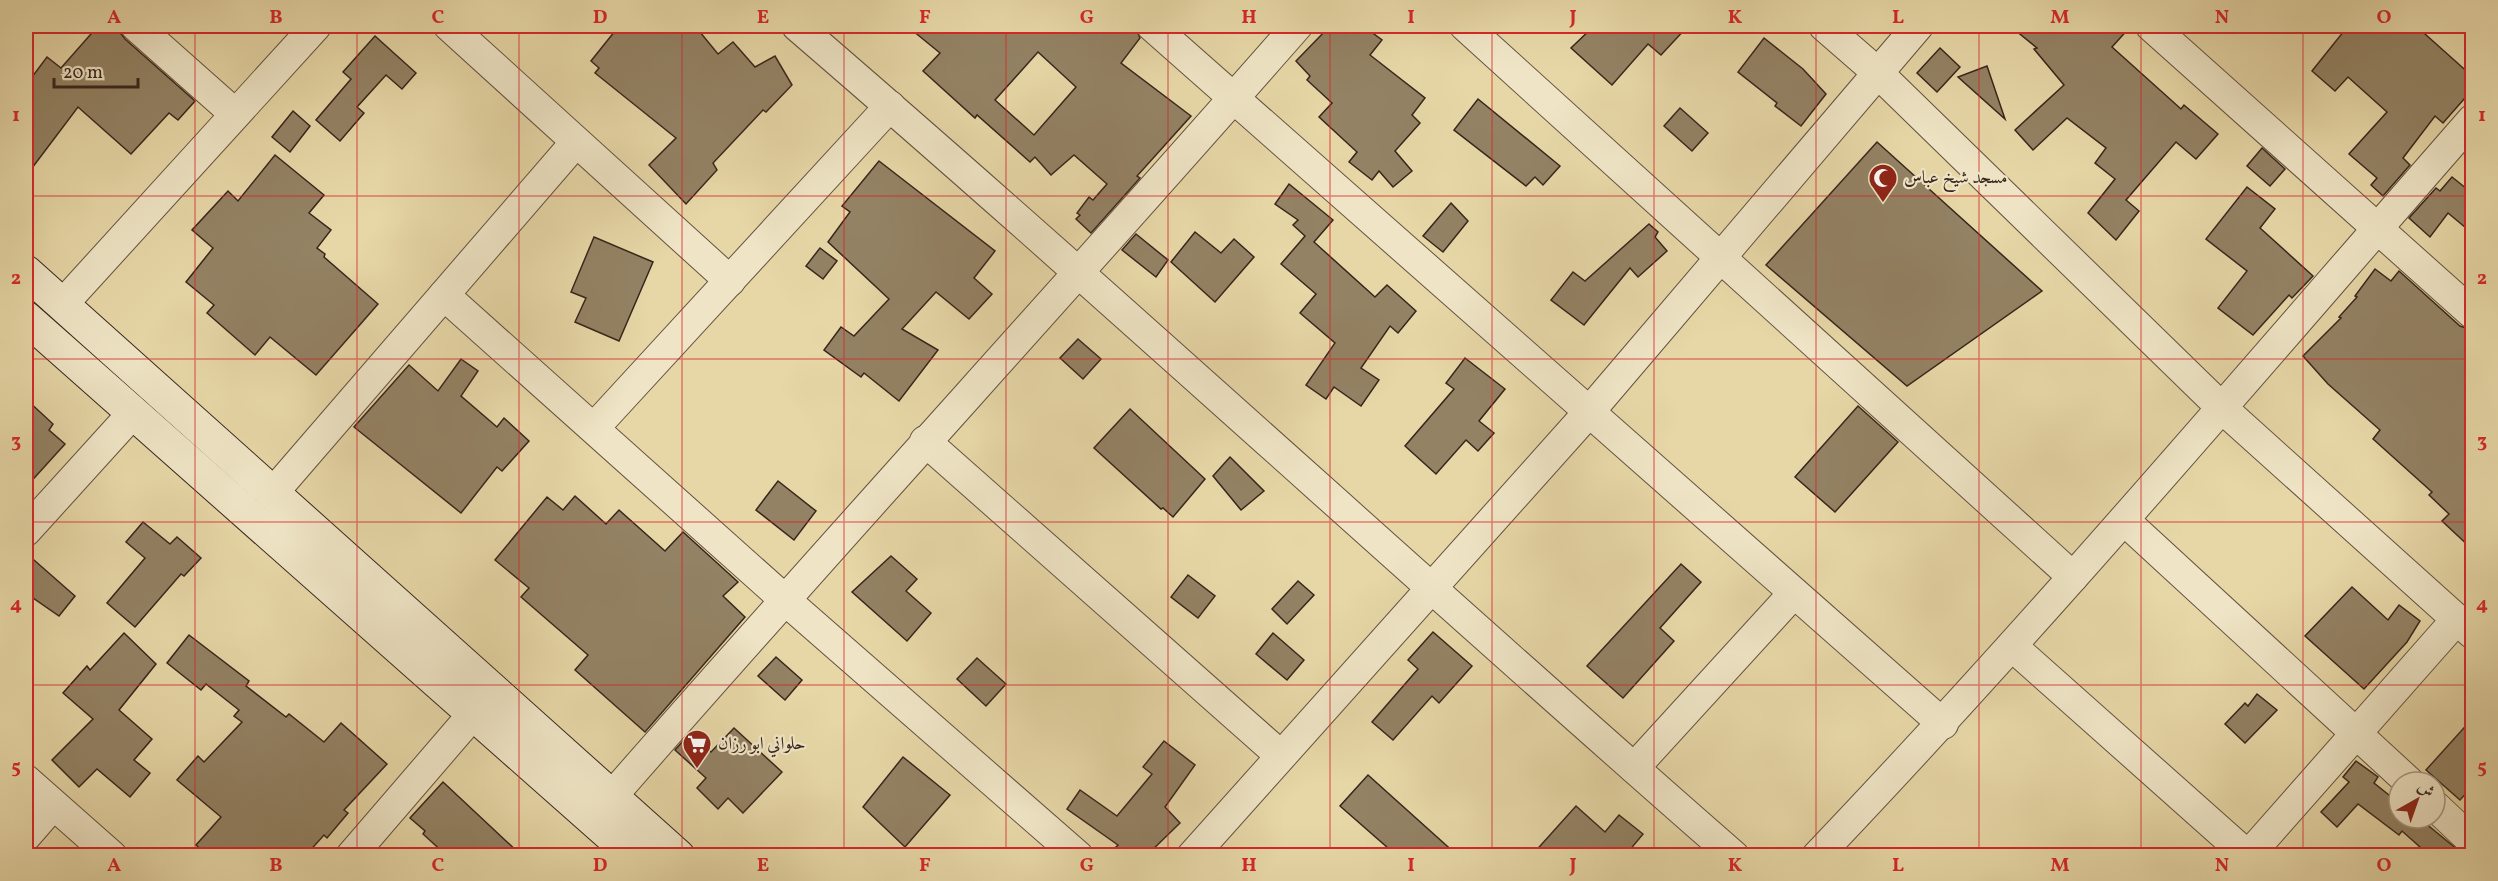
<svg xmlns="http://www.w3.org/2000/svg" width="2498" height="881" font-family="Vollkorn,Amiri,serif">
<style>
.building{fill:#938264;stroke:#38251c;stroke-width:1.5;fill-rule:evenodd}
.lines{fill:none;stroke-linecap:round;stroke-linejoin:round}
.street-casing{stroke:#64523f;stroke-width:32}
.secondary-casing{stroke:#38251c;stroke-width:35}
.street{stroke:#efe5c6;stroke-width:30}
.secondary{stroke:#efe5c6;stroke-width:33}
.grid{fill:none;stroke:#d62828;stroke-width:1.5;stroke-opacity:0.55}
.labels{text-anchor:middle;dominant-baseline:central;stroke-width:4.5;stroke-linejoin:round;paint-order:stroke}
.poi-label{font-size:18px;fill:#38251c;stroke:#efe5c6;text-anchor:start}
.neatline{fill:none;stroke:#d62828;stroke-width:2}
.grid-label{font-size:20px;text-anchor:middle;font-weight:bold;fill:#d62828}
</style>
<rect width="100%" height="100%" fill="#e7d7a7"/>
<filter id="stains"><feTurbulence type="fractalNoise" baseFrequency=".00333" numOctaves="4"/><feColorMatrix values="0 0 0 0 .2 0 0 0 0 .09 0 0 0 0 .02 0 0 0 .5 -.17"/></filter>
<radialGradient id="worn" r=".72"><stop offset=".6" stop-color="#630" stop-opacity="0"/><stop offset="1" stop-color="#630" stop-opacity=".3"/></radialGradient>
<!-- building -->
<g class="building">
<path d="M98,26H115L125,39L195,101L178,120L169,113L131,154L78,107L26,176V85L47,57L61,68Z"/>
<path d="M619,26H695L718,54L733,42L755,67L775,56L792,85L766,112L763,110L713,163L717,170L686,204L649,165L676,138L595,73L599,68L591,61Z"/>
<path d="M907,26H1135L1140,38L1121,63L1191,116L1137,176L1140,178L1091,233L1076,219L1080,215L1077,213L1089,197L1093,200L1107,184L1074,155L1051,175L1035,157L1030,162L977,115L975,118L923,71L940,53ZM1038,52L1076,87L1034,135L995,100Z"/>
<path d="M1330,26H1363L1382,40L1370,55L1425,98L1412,115L1420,123L1395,151L1412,171L1393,187L1379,171L1372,180L1349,162L1357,152L1319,117L1332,103L1307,80L1310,76L1296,61Z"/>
<path d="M1594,26H1688L1661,55L1648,44L1612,85L1571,48Z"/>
<path d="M2010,26H2131L2112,47L2181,109L2184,105L2218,134L2196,159L2176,142L2126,200L2139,211L2116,240L2088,213L2115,179L2095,163L2106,148L2067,118L2033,150L2015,130L2064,85L2034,49L2037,48Z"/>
<path d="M2348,26H2416L2472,76V90L2443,123L2435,116L2403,158L2410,165L2383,196L2371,185L2377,178L2349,154L2387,112L2348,77L2335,91L2312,71Z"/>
<path d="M375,36L416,73L402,89L386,75L357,107L364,113L340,141L316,120L351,79L343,72Z"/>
<path d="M1764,38L1803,69L1826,94L1801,126L1775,106L1777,103L1738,72Z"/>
<path d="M1940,48L1960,67L1937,92L1917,73Z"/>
<path d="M1987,66L2005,119L1958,77Z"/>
<path d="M1478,99L1560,166L1543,185L1535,177L1526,186L1454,130Z"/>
<path d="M1680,108L1708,133L1692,151L1664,126Z"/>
<path d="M293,111L310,126L290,152L272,137Z"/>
<path d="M1877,142L2042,291L1907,386L1766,265Z"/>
<path d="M2262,148L2285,169L2270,186L2247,166Z"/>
<path d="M275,155L324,195L309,213L331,230L317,248L325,254L324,257L378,304L316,375L270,337L255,355L207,313L214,305L186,282L213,248L192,230L228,191L238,201Z"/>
<path d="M879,161L995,251L974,278L992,294L969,319L936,292L902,329L938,350L899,401L864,373L861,377L824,350L841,327L854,336L889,299L828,242L850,212L842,206Z"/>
<path d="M2452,177L2472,193V233L2448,213L2430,237L2409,218L2436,188L2440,191Z"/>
<path d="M1289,184L1333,220L1314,242L1375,297L1387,285L1416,311L1398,333L1390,326L1361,368L1379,380L1361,406L1334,387L1326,399L1306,385L1335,343L1300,313L1316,294L1281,264L1305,236L1293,225L1298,220L1275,204Z"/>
<path d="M2247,187L2275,209L2260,228L2313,276L2292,298L2289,295L2253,335L2218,308L2247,271L2206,239Z"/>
<path d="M1451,203L1468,221L1443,252L1423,236Z"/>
<path d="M1649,224L1658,232L1655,237L1667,251L1638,277L1630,268L1584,325L1551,300L1573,272L1585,281Z"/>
<path d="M1195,232L1221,253L1234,239L1254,257L1215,302L1171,262Z"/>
<path d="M1136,234L1168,260L1156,277L1122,250Z"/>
<path d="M594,237L653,262L619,341L575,322L586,298L571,292Z"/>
<path d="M820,248L837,261L823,279L806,266Z"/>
<path d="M2375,269L2391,281L2399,271L2460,326L2472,330V549L2442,521L2449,514L2429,495L2432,492L2373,439L2380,430L2328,384L2303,356L2341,318L2339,317L2357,297L2355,296Z"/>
<path d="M1078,339L1101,359L1083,379L1060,358Z"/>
<path d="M1465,358L1505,389L1479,421L1494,433L1478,451L1466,440L1436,474L1405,446L1454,389L1446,383Z"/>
<path d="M461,359L478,371L461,396L497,427L504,418L529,441L502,471L497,467L461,513L354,427L409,365L438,391Z"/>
<path d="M26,399L53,424L49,430L65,444L26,487Z"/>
<path d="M1858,406L1898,442L1835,512L1795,477Z"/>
<path d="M1130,409L1205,479L1173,517L1163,508L1161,509L1094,448Z"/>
<path d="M1230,457L1264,491L1241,510L1213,476Z"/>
<path d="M778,481L816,511L794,540L756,510Z"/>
<path d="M575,496L606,524L619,510L665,551L683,532L738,582L723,596L745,617L645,732L575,670L588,655L521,597L529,588L495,560L547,497L563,510Z"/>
<path d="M143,522L170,544L177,537L201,558L184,576L181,574L135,627L107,603L145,558L126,542Z"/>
<path d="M26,553L75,596L59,616L26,593Z"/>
<path d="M891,556L917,579L906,591L931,613L907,641L852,592Z"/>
<path d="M1681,564L1701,582L1660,628L1674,641L1623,698L1587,666Z"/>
<path d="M1188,575L1215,596L1198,618L1171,597Z"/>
<path d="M1298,581L1314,595L1287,624L1272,609Z"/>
<path d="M2352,587L2388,620L2399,605L2420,621L2407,642L2364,689L2305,636Z"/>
<path d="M1433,632L1472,666L1439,703L1432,696L1393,740L1372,722L1418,669L1408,660Z"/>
<path d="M124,633L156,664L119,710L152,739L134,760L150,773L130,797L97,769L79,787L52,760L93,719L63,693L87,666L90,670Z"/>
<path d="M1273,633L1304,660L1287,680L1256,654Z"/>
<path d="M189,635L249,681L246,686L286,717L289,714L324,742L341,723L387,764L344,810L348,813L327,838L324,835L306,855H207L196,845L221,817L177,780L198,756L204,762L242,722L234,716L239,710L206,684L201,690L167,663Z"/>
<path d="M776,657L802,680L785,700L758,676Z"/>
<path d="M977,658L1006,684L986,706L957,679Z"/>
<path d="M2257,694L2277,710L2245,743L2225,724L2245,703L2248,706Z"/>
<path d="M2472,719V787L2460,800L2426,770Z"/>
<path d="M734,728L782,772L743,813L728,798L718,809L697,788L706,778L675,750L690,733L711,752Z"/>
<path d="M1164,741L1195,765L1165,807L1180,823L1147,855H1108L1118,845L1067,809L1080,790L1117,816L1152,774L1143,767Z"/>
<path d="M903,757L950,795L905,847L863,807Z"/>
<path d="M2356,761L2378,777L2374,783L2399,803V818H2419L2464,855H2429L2402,831L2399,835L2358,804L2337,827L2321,812L2349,782L2343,777Z"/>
<path d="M1368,775L1457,855H1396L1340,806Z"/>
<path d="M443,782L521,855H446L423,834L425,831L410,818Z"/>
<path d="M1576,806L1605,832L1619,815L1643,834L1628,852L1632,855H1532Z"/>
</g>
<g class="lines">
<!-- street casing -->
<g class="street-casing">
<g id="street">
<path d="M136,26L234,113"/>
<path d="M449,26L730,281"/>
<path d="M797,26C1113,298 1419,581 1734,856"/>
<path d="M1152,26L1943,724"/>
<path d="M1465,26L2073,577"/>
<path d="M1824,26L1878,73L2223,409L2472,633"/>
<path d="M2151,26L2472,313"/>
<path d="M444,295L784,599L1078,856"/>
<path d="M62,305L316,26"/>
<path d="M594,428L890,106"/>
<path d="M925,441L1280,755"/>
<path d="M272,494L576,142"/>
<path d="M2124,520L2409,782"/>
<path d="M26,531L133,413"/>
<path d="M2012,646L2248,856L2457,619"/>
<path d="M1634,768L1794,593"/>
<path d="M26,780L112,856"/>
<path d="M612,796C838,537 1071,284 1297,26"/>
<path d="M2435,806L2472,841"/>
<path d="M26,836L53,805"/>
<path d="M351,856L474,713"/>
<path d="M1192,856L1589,412L1918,26"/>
<path d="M1817,856C2044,618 2256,367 2472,120"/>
</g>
</g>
<!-- secondary casing -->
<g class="secondary-casing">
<g id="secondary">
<path d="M26,272L678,856"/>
<path d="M26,318L634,856"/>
</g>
</g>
<!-- street -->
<use href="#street" class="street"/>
<!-- secondary -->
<use href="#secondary" class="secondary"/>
</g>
<!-- grid -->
<path class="grid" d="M195,26V856M357,26V856M519,26V856M682,26V856M844,26V856M1006,26V856M1168,26V856M1330,26V856M1492,26V856M1654,26V856M1816,26V856M1979,26V856M2141,26V856M2303,26V856M26,196H2472M26,359H2472M26,522H2472M26,685H2472"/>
<!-- icons -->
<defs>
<g id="mosque-pin" transform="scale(1.5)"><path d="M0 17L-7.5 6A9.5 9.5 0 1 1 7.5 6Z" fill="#8f2418" stroke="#efe5c6"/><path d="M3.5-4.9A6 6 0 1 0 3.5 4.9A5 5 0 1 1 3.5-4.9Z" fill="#fff"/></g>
<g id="supermarket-pin" transform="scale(1.5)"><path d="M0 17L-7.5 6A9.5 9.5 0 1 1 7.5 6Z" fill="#8f2418" stroke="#efe5c6"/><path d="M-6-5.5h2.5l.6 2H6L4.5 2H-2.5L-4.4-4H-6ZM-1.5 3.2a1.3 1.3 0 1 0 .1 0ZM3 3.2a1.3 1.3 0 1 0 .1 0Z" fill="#fff"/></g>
</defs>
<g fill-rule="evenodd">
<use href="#mosque-pin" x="1883" y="178"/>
<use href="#supermarket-pin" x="697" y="744"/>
</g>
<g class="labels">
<!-- poi labels -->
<g class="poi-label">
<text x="1904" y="178">مسجد شيخ عباس</text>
<text x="718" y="744">حلواني ابو رزان</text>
</g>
</g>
<!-- margin -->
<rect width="2498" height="881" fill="none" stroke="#e7d7a7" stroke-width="66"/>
<!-- north arrow -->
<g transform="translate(2417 800) rotate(40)"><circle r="28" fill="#efe5c6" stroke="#a69882" stroke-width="1.5"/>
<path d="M0-4.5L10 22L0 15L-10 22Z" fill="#8f2418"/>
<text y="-9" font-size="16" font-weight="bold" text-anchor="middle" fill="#38251c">ش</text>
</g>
<!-- scale -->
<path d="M54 78v9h84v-9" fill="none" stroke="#38251c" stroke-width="3"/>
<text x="63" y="78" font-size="18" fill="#38251c" stroke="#efe5c6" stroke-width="4.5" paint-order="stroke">20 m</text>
<rect x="33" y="33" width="2432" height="815" class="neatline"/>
<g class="grid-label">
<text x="114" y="23">A</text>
<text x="276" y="23">B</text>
<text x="438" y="23">C</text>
<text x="600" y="23">D</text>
<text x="763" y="23">E</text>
<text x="925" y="23">F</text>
<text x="1087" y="23">G</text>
<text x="1249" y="23">H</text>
<text x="1411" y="23">I</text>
<text x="1573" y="23">J</text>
<text x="1735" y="23">K</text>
<text x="1898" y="23">L</text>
<text x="2060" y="23">M</text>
<text x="2222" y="23">N</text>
<text x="2384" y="23">O</text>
<text x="16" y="121">1</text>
<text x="2482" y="121">1</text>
<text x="16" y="284">2</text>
<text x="2482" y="284">2</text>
<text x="16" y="447">3</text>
<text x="2482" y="447">3</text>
<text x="16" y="610">4</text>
<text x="2482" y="610">4</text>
<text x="16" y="773">5</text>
<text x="2482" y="773">5</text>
<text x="114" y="871">A</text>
<text x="276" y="871">B</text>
<text x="438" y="871">C</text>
<text x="600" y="871">D</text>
<text x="763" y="871">E</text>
<text x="925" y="871">F</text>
<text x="1087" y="871">G</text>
<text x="1249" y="871">H</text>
<text x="1411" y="871">I</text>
<text x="1573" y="871">J</text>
<text x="1735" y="871">K</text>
<text x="1898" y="871">L</text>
<text x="2060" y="871">M</text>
<text x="2222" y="871">N</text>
<text x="2384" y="871">O</text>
</g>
<rect width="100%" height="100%" filter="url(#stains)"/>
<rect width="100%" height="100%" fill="url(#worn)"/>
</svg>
